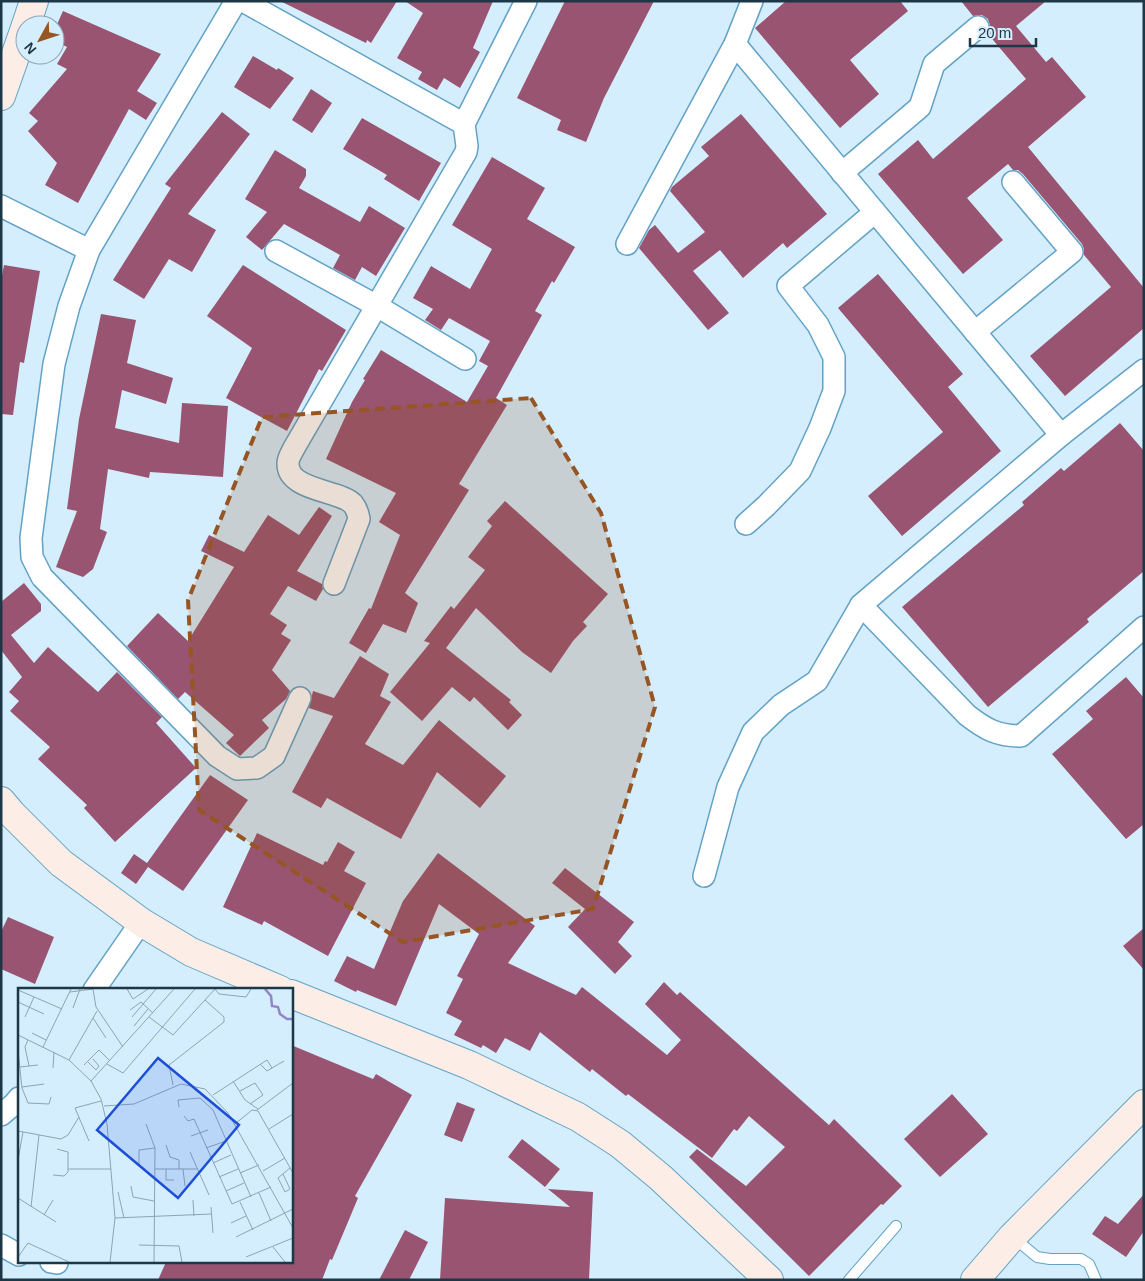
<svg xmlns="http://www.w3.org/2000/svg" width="1145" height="1281" font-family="Helvetica,sans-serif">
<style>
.building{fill:#985470}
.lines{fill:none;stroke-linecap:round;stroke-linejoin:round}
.lane-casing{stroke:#62a2c6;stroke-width:12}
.street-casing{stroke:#62a2c6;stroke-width:24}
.secondary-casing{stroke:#62a2c6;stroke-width:30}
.lane{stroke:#fff;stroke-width:10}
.street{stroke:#fff;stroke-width:21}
.secondary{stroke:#fceee6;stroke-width:28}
.marked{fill:#975523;fill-opacity:0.2;stroke:#975523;stroke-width:4;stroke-dasharray:10 6;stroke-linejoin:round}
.inset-river{fill:none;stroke:#9384c5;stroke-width:2.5}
.inset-road{fill:none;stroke:#8ba5b4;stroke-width:1}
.view{fill:#1d4ed8;fill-opacity:0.15;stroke:#1d4ed8;stroke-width:2.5}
.inset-edge{fill:none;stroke:#1c3746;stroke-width:2.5}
</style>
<rect width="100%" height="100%" fill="#d5eefe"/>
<!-- building -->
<g class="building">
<path d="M280,1H397L371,43L367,40L366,43Z"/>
<path d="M405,1H493L473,48L480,52L460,88L444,78L437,90L418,79L422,72L397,58L423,13Z"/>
<path d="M565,1H654L604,98L586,142L557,130L561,120L517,98Z"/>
<path d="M786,1H900L908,11L850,60L879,94L840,128L755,28Z"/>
<path d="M961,1H1046L1016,26L1046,62L1052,57L1086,97L1028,147L1144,288V328L1065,396L1030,356L1111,287L1084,255V249L1082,244L1023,174L1018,170H1013L1008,164L967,198L1003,240L963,274L878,174L918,140L933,159L1026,79L988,34L990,25L988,19L982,15L973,16Z"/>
<path d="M63,11L161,54L137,91L157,103L146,120L129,109L78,203L45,185L57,163L28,131L38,121L29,113L67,69L57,64L67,47L55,41V29Z"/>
<path d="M253,56L277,70L278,68L294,78L270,109L234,87Z"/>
<path d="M311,89L332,103L312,133L292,120Z"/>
<path d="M222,112L250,134L188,214L216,230L192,272L169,259L144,299L113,280L171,188L165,184Z"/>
<path d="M741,114L827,214L787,248L783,243L743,278L720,250L693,271L729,313L708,330L639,248L649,230L655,225L678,253L705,232L670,191L672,187L709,156L701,147Z"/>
<path d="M362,118L441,163L419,201L384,179L387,175L343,149Z"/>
<path d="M275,150L306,169V176L299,188L360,222L369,206L405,228L376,276L362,267L355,280L333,268L340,255L284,224L262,250L246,237L267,212L245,199Z"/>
<path d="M492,157L545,188L527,219L575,247L554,283L552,281L535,311L542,315L496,398L507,405L459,484L469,490L405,593L418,603L406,633L383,624L366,653L349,643L369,608L371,609L400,535L379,522L396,493L326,459L352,402L365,380L363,379L381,350L467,402L488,366L479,361L490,341L449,318L441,330L425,320L433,309L413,298L431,266L470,289L492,249L452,225Z"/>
<path d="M4,265L40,271L24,363L20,362L13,415L1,414V281Z"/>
<path d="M243,265L346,330L322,371L319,369L287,431L226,398L252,348L207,316Z"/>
<path d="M878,274L963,374L948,387L1001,451L902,536L868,496L943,432L838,308Z"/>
<path d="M101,314L136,320L127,363L173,378L166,404L122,390L115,428L179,443L182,403L228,406L223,477L150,472L149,478L108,469L100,529L107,532L93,569L83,577L56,567L77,511L67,509L79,419Z"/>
<path d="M1120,423L1144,451V571L1087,619L1089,622L988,707L902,607L1024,505L1022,502L1061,468L1064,471Z"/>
<path d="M505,501L608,594L583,622L587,626L573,641L551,673L522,652L476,608L446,648L511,700L509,702L522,715L508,730L474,697L470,702L452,687L422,721L390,692L430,643L424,641L451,606L454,609L485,570L468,557L492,526L487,521Z"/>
<path d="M319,507L332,516L297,571L322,584L323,589L316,601L288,586L270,614L287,625L281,634L291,640L272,670L290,691L286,699L262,720L269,728L240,756L226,743L234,735L185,692L178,699L127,646L158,613L188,641L234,567L201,551L209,535L244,552L268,515L299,535Z"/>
<path d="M24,583L41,604V611L11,635L34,663L48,647L98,692L117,672L162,717L156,723L196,768L115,842L84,808L87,805L38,759L50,747L10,711L19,701L9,692L22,677L1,650V602Z"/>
<path d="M360,656L389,674L380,696L391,702L365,744L403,765L439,720L506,776L480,808L437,772L401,839L327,798L321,808L292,792L333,716L309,708L313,691L334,698Z"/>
<path d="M1126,677L1144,698V824L1126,839L1052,754L1093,719L1086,711Z"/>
<path d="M210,775L248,800L183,891L148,867L136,884L121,873L134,854L147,863Z"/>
<path d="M257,833L323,865L325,861L327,862L338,842L355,852L344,871L366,883L328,956L264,921L262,925L223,907Z"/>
<path d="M438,853L535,926L508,963L576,995L582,987L667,1055L681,1040L645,1004L664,982L677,995L680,992L829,1125L834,1119L902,1186L883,1205L881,1204L809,1276L689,1157L697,1149L746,1186L785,1147L749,1116L737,1131L734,1129L712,1158L628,1094L626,1096L592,1069L590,1072L540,1032L530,1051L505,1038L496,1053L483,1045L481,1048L454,1035L462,1021L446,1013L463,979L457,976L479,934L439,904L396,1006L357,990L356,992L334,981L347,956L374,969L403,901Z"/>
<path d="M565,868L634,922L618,942L632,956L615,974L568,927L585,909L552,883Z"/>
<path d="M8,917L54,937L35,984L1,969V932Z"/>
<path d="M1144,928V970L1123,946Z"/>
<path d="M291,1045L373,1079L376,1074L412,1095L355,1196L358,1198L332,1260L330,1259L322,1280H158L166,1262H291Z"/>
<path d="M952,1094L988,1134L940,1177L904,1139Z"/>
<path d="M457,1102L475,1109L462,1142L444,1135Z"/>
<path d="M522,1139L560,1169L545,1187L508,1157Z"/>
<path d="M548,1189L593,1192L589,1280H440L445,1198L570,1207Z"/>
<path d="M1144,1194V1231L1126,1257L1092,1234L1105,1216L1118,1224Z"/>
<path d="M405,1230L428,1242L409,1280H379Z"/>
</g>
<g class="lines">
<!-- lane casing -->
<g class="lane-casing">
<g id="lane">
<path d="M1013,1237L1037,1257L1050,1259H1081L1089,1264L1096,1280"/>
<path d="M849,1280L896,1226"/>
</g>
</g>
<!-- street casing -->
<g class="street-casing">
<g id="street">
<path d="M236,1L89,250L69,306L54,364L31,538L32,557L42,577L217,756L237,769L257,768L274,756L300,698"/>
<path d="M243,1L464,124"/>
<path d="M735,44L1061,435"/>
<path d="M842,173L920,107L934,64L978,27"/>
<path d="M1,206L89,250"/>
<path d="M627,244L735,44L752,1"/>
<path d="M276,251L377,306L465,359"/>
<path d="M975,332L1072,252L1013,182"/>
<path d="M746,524L766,506L800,471L820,428L834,391V357L818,325L788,286L875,212"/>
<path d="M334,584L359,519C358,513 357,509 353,504C340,490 287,491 288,463C288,458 292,452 294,448L466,152L467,146L464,124L526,1"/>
<path d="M861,605L967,715C985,729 997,736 1021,736L1144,627"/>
<path d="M704,876L728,787L753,732L781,705L817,681L861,605L1061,435L1144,370"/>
<path d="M94,990L141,922"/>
<path d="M1,1115L14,1104L19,1098"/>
<path d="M1,1245L19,1255"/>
<path d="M51,1262L57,1263"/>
</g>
</g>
<!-- secondary casing -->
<g class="secondary-casing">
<g id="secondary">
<path d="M26,25L34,1"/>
<path d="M1,96L25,28"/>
<path d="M1,801L12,814L61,863L141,922L191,952L280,990"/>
<path d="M291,994L469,1065L578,1117L620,1144L661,1178L769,1280"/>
<path d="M975,1280L1012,1237L1144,1104"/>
</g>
</g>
<!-- lane -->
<use href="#lane" class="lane"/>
<!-- street -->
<use href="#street" class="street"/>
<!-- secondary -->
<use href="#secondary" class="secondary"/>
</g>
<!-- marked area -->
<path class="marked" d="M531,398L601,513L655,707L593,909L403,942L199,810L188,600L262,417Z"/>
<!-- overview -->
<g transform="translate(18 988)">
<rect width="275" height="275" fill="#d5eefe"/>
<path class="inset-river" d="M247,1L253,8L254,18L260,19L262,26L269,31H275"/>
<path class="inset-road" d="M75,1L78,19L105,59M109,1L115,11L130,1M197,1L201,6L228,9L233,1M0,2L44,21M52,4L75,1M0,14L26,26M55,20L62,1M112,22L123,14L135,25M7,29L16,9M114,29L138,1M131,29L155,47L197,1M75,30L88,50M116,38L130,21M14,45L28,52M0,47L51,72L73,93L83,111L89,136L97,230L92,274M10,52L7,59L11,78M25,59L53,1M0,63L4,100L10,115L31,116L33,109M51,72L79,23M69,73L78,82L81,78L75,71M89,76L105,85L177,1M242,76L249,83L266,73M66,77L81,62L92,73M2,79L20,77M35,80L36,64M73,93L156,1M215,93L227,112L240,121M155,97L151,77L206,34V29L187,12M4,99L26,96M222,103L237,95L245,107L232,116M195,107L249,72L254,80M86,118L116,116L163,96L187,101L210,125L275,240M161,119L160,112L182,110L195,122L233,209M239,122L275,95M166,128L170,133L176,131L214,216L253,199M128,136L137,160L136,274M217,136L234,122L240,123L275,185M251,141L275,126M0,143L43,151L50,147L61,129M173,148L190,142M71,153L57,120L83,113M148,157L152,169L161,172V181M188,160L208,153M172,164L191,207M0,172L5,144M195,175L213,167M121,178V162L137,160M50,181H93M137,181H179M148,181V192H156M165,181L167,198M245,183L267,170M222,185L241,177M265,186L272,201L267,204L260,190L272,180M35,187L46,188L50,184V164L39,161M201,189L220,181M113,198L115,209L136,213M208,203L226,195M100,204L106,230M241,205L253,233M0,210L38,234M175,212L176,228M222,214L235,242M13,219L21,147M193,219L195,245M26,227L35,212M97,230L193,226M213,235L228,228M218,249L275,221M121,257L161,258L164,274M255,259L267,274M0,269L10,255L51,274M228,269L275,250"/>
<path class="view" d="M140,70L221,137L160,210L79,142Z"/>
<rect width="275" height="275" class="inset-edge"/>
</g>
<!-- border -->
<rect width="1145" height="1281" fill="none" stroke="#1c3746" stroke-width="5"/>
<!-- north arrow -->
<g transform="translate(40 40) rotate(230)"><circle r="24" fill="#d5eefe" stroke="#8ba5b4"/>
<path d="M0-4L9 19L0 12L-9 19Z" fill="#975523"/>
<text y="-8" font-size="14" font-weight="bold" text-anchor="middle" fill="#1c3746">N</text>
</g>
<!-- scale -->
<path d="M970 38v8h66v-8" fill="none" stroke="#1c3746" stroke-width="2.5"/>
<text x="978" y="38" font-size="15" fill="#1c3746" stroke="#d5eefe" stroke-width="4" paint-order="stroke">20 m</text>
</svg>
